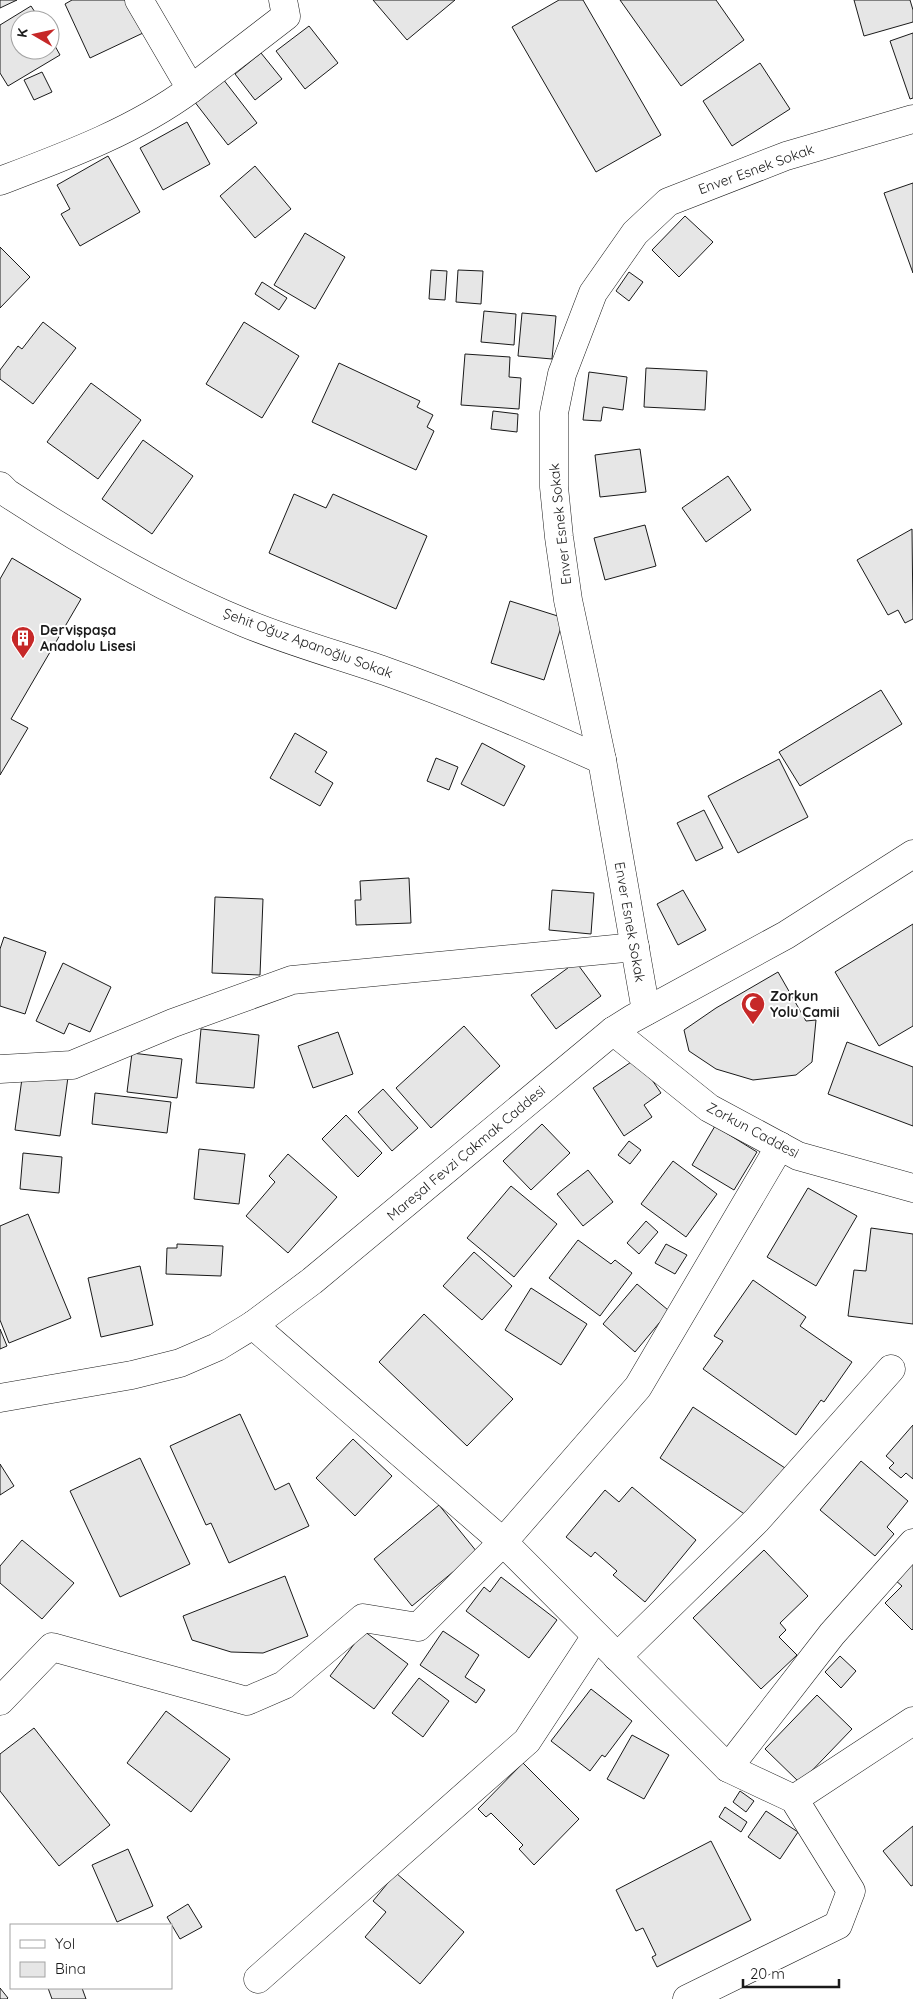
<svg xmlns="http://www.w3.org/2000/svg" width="913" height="1999" font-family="Quicksand,sans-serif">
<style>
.building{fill:#e6e6e6;stroke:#1a1a1a}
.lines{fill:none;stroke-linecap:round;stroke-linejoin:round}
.street-casing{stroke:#1a1a1a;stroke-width:29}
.secondary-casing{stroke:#1a1a1a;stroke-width:29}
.street{stroke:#fff;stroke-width:28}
.secondary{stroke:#fff;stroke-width:28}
.labels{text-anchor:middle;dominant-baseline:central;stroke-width:4;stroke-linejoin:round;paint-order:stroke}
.street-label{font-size:14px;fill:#1a1a1a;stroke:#fff}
.poi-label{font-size:14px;font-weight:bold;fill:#1a1a1a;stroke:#fff;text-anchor:start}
</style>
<rect width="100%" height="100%" fill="#fff"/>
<!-- building -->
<g class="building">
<path d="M0,0H17L0,8Z"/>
<path d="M72,0H127L143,33L90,58L65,4Z"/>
<path d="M373,0H455L407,40Z"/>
<path d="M559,0H583L661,135L596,172L512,27Z"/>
<path d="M620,0H716L744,40L681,86Z"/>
<path d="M854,0H910L913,10V22L864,36Z"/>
<path d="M31,6L40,20H20V50H50V37L60,55L8,86L0,73V25Z"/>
<path d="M309,26L338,63L305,89L276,51Z"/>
<path d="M913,33V98L910,99L890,41Z"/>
<path d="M261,53L282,79L255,100L235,74Z"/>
<path d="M760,63L790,109L732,146L703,101Z"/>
<path d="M42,72L52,92L34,100L24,80Z"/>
<path d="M223,79L257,123L228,145L194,101Z"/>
<path d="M187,122L210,164L163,190L140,148Z"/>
<path d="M108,156L140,212L80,246L61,214L70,209L57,185Z"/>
<path d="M255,166L291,209L255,238L220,196Z"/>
<path d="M913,183V273L884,193Z"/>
<path d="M685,216L713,242L679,277L652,250Z"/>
<path d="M305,233L345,257L315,309L274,285Z"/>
<path d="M0,247L30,277L0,308Z"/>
<path d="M431,270L447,271L445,300L429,299Z"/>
<path d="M458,270L483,271L481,304L456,302Z"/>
<path d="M629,272L643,282L629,301L616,291Z"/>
<path d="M262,282L287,298L279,310L255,294Z"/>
<path d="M484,311L516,314L514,345L481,342Z"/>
<path d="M522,313L556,316L552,359L518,356Z"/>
<path d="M43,322L76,348L33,404L0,379V370L18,346L22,349Z"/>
<path d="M244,322L299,356L262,418L206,384Z"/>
<path d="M465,354L510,357L509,377L521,378L519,409L461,405Z"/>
<path d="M339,363L420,401L417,407L433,415L427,427L434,431L416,470L312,422Z"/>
<path d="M646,368L707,371L705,410L644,407Z"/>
<path d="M589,372L627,377L623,410L603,407L601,421L583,420Z"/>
<path d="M91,383L141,420L98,479L47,442Z"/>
<path d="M493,411L518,414L517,432L491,429Z"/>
<path d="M143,440L193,476L152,534L102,499Z"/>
<path d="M640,449L646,492L600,497L595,455Z"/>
<path d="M728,476L751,510L706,542L682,508Z"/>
<path d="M294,494L326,508L333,494L427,536L396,609L269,553Z"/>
<path d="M645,525L656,566L605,580L594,538Z"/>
<path d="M912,529L913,619L905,623L898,610L888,615L857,560Z"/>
<path d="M12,558L81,599L11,719L28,728L0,775V579Z"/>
<path d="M510,601L564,618L544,680L491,663Z"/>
<path d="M881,690L902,724L800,786L779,752Z"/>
<path d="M295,733L327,752L315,772L333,783L320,806L270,778Z"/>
<path d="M482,743L525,766L504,806L461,784Z"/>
<path d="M436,758L458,767L449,790L427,781Z"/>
<path d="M779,759L808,817L738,853L708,796Z"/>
<path d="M704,810L723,848L696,861L677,823Z"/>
<path d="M409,878L411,923L356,925L355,900H361L360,881Z"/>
<path d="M552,890L594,893L591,934L549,930Z"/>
<path d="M683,890L706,930L678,945L657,904Z"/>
<path d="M215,897L263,899L260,975L212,973Z"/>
<path d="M913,924V1026L879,1046L835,972Z"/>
<path d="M4,937L46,952L25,1014L0,1006V949Z"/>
<path d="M576,962L601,996L556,1029L531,995Z"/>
<path d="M63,963L111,987L90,1032L69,1023L64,1034L36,1021Z"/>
<path d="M778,972L806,1021L816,1020L812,1062L796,1075L753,1080L716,1069L689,1051L684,1030L716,1008Z"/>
<path d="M464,1026L500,1066L431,1128L396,1088Z"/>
<path d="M201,1029L259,1035L254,1088L196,1083Z"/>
<path d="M338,1032L353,1074L313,1088L298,1046Z"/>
<path d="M847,1042L913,1067V1126L828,1094Z"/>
<path d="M132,1053L182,1059L177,1098L127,1092Z"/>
<path d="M637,1058L661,1093L644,1105L652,1117L624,1136L593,1088Z"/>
<path d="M23,1071L68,1077L60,1136L15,1130Z"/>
<path d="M383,1089L418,1128L392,1151L358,1112Z"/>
<path d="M95,1093L171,1102L167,1133L92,1124Z"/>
<path d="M346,1115L382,1153L358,1177L322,1139Z"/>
<path d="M542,1124L570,1153L531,1190L503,1161Z"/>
<path d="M715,1126L757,1152L734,1190L692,1165Z"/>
<path d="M629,1141L641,1150L630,1164L618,1155Z"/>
<path d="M199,1149L245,1154L239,1204L194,1199Z"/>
<path d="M23,1153L62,1157L59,1193L20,1189Z"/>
<path d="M288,1154L337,1197L288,1253L246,1216L275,1182L269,1176Z"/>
<path d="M673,1161L717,1194L686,1237L641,1204Z"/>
<path d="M588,1170L613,1202L583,1226L557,1194Z"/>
<path d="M511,1186L557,1224L514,1277L467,1238Z"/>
<path d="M808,1188L857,1216L816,1286L767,1257Z"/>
<path d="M28,1214L71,1318L9,1343L0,1320V1226Z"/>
<path d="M646,1221L658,1232L639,1254L627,1243Z"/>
<path d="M871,1228L913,1234V1324L848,1316L854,1270L866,1271Z"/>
<path d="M578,1240L611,1264L615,1260L632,1273L600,1316L549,1278Z"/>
<path d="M177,1244L223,1246L221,1276L166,1274L167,1248H177Z"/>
<path d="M666,1244L687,1255L675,1274L655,1263Z"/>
<path d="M474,1252L512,1286L482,1320L443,1286Z"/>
<path d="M140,1266L153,1325L101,1337L88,1278Z"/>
<path d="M753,1280L806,1317L800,1326L852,1362L824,1402L821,1400L796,1435L703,1369L723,1341L714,1336Z"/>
<path d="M637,1284L674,1315L665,1326L660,1322L635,1352L603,1324Z"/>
<path d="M531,1288L587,1324L561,1365L505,1330Z"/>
<path d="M424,1314L513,1399L467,1446L379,1362Z"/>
<path d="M0,1329L7,1346L0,1349Z"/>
<path d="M693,1407L785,1468L752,1519L660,1458Z"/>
<path d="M240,1414L275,1490L289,1483L309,1526L229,1563L211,1523L206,1525L170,1446Z"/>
<path d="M913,1425V1479L906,1473L901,1478L889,1468L894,1463L886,1456Z"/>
<path d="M353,1439L392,1476L355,1516L316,1478Z"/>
<path d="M140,1458L190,1564L120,1597L70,1491Z"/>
<path d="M861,1461L908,1501L887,1527L894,1534L875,1556L820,1510Z"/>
<path d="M0,1464L14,1486L0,1495Z"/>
<path d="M632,1487L696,1540L645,1602L613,1575L617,1571L595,1552L591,1557L566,1537L605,1490L619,1502Z"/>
<path d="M439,1505L477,1552L412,1606L374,1559Z"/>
<path d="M22,1540L74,1583L42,1619L0,1583V1566Z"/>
<path d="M764,1550L808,1596L780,1623L786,1630L779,1637L797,1655L761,1689L693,1618Z"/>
<path d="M913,1563V1629L912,1630L885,1603L902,1586L895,1580Z"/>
<path d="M285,1576L308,1636L263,1653L231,1652L192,1640L183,1616Z"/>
<path d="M501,1577L557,1620L529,1658L466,1611L484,1587L490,1592Z"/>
<path d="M364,1631L408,1664L374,1709L330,1676Z"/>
<path d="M443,1631L479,1655L465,1677L485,1690L476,1703L420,1665Z"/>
<path d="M840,1656L856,1671L841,1688L825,1672Z"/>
<path d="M419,1678L449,1701L423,1737L392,1713Z"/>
<path d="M591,1689L632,1721L605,1757L602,1755L590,1771L551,1741Z"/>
<path d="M817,1695L852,1729L800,1783L765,1749Z"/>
<path d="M166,1711L230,1759L191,1812L127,1763Z"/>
<path d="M34,1728L110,1825L59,1866L0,1791V1754Z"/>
<path d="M632,1735L669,1755L644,1799L607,1779Z"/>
<path d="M523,1763L579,1819L534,1865L519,1849L523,1845L491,1813L486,1817L478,1809Z"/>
<path d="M740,1791L754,1801L746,1812L733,1802Z"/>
<path d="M725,1807L747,1822L741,1832L719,1817Z"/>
<path d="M766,1811L798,1832L780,1859L748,1837Z"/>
<path d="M913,1826V1885L911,1886L883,1851Z"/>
<path d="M711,1841L751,1920L657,1967L652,1957L656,1955L643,1928L636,1931L616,1890Z"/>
<path d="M128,1849L153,1906L117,1922L92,1865Z"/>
<path d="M396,1873L464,1932L420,1984L365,1937L386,1912L373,1901Z"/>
<path d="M188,1904L202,1927L180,1939L167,1917Z"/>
<path d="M0,1988L8,1998L7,1999H0Z"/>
<path d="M48,1988H82L86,1999H52Z"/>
</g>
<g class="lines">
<!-- street casing -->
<g class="street-casing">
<g id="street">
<path d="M191,89L286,16L283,0"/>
<path d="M0,181C66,156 134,131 191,89L139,0"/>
<path d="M0,486L7,493C82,542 162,589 245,623C291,642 338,655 385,671C459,697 530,728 602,760"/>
<path d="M646,1011L602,760L568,600L559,537L554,487V413L562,374L593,293L635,233L668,202L786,156L913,119"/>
<path d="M0,1069L72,1065L173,1023L292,980L635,947"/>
<path d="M253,1325L503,1542L728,1768L794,1799L851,1891L838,1925L687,1999"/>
<path d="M0,1398L132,1375L180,1363L217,1347L253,1325L312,1281L613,1031L632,1019L786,935L913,854"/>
<path d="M617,1657L757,1520L891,1369"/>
<path d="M0,1701L52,1647L247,1701L284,1685L363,1618L418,1627L503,1542L638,1387L780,1146"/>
<path d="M728,1768L832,1634L913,1543"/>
<path d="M794,1799L913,1721"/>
<path d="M258,1979L527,1741L596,1636"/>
</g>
</g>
<!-- secondary casing -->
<g class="secondary-casing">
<path id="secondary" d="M613,1031L709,1108L798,1156L913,1188"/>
</g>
<!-- street -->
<use href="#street" class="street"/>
<!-- secondary -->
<use href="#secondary" class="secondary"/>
</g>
<!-- icons -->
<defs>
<g id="building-pin" transform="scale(1.25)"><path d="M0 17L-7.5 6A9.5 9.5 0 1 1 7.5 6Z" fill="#c62828" stroke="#fff"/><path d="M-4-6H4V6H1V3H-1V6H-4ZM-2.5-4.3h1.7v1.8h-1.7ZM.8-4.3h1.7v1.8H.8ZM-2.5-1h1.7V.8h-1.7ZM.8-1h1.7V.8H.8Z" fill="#fff"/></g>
<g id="mosque-pin" transform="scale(1.25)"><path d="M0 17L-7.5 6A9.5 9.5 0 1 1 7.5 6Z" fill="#c62828" stroke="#fff"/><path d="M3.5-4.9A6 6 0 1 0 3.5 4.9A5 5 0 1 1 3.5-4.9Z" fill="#fff"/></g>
</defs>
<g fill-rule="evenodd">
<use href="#building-pin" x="23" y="638"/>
<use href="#mosque-pin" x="753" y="1004"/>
</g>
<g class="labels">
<!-- street labels -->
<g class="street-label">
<text transform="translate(756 169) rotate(-20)">Enver Esnek Sokak</text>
<text transform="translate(560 524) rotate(-96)">Enver Esnek Sokak</text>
<text transform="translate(308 643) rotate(20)">Şehit Oğuz Apanoğlu Sokak</text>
<text transform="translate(630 922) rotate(80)">Enver Esnek Sokak</text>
<text transform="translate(753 1130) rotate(28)">Zorkun Caddesi</text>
<text transform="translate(466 1153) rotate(-40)">Mareşal Fevzi Çakmak Caddesi</text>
</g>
<!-- poi labels -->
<g class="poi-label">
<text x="40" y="630">Dervişpaşa<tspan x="40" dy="16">Anadolu Lisesi</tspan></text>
<text x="770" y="996">Zorkun<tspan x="770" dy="16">Yolu Camii</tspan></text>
</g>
</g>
<!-- legend -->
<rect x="10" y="1924" width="162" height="65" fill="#ffffff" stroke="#a3a3a3"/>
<rect x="20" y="1940" width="25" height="8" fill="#ffffff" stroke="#a3a3a3"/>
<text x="55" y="1949" font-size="15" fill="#1a1a1a">Yol</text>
<rect x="20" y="1962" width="25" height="15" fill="#e6e6e6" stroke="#a3a3a3"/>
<text x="55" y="1974" font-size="15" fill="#1a1a1a">Bina</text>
<!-- north arrow -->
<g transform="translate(35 35) rotate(279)"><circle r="24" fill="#ffffff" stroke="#a3a3a3"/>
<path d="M0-4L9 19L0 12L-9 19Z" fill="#c62828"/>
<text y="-8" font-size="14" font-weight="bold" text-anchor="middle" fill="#1a1a1a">K</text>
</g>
<!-- scale -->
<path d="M743 1979v8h96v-8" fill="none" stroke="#1a1a1a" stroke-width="2.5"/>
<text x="750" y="1979" font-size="15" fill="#1a1a1a" stroke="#ffffff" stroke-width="4" paint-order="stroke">20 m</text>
</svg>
